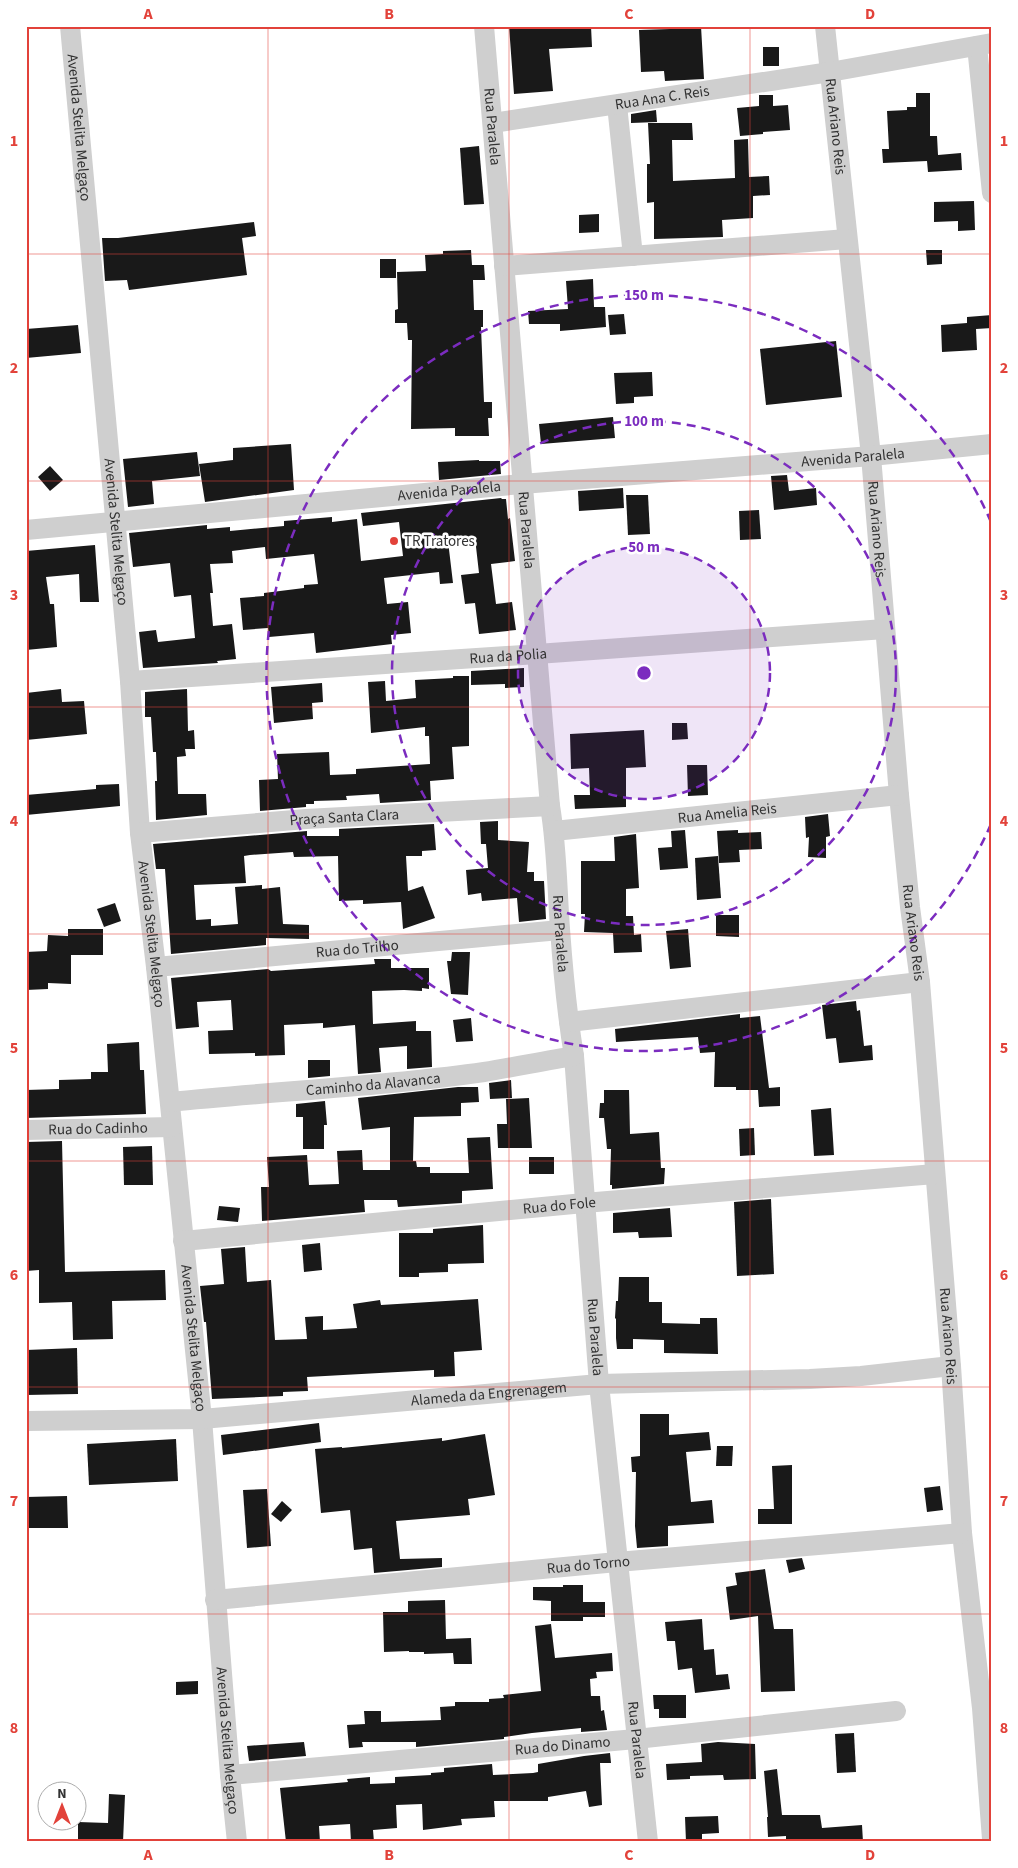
<svg xmlns="http://www.w3.org/2000/svg" width="1018" height="1868" font-family="'Source Sans 3',sans-serif">
<style>
.building{fill:#191919}
.lines{fill:none;stroke-linecap:round;stroke-linejoin:round}
.minor{stroke:#cfcfcf;stroke-width:20}
.grid{fill:none;stroke:#e2423a;stroke-width:1;stroke-opacity:0.55}
.ring{fill:none;stroke:#7b2cbf;stroke-width:2.5;stroke-dasharray:9 6}
.poi-dot{fill:#e2423a;stroke:#fff;stroke-width:2}
.labels{text-anchor:middle;dominant-baseline:central;stroke-width:5;stroke-linejoin:round;paint-order:stroke}
.street-label{font-size:15px;fill:#323232;stroke:#fff}
.poi-label{font-size:15px;fill:#323232;stroke:#fff;text-anchor:start}
.centre{fill:#7b2cbf;stroke:#fff;stroke-width:2.5}
.ring-label{font-size:15px;text-anchor:middle;font-weight:bold;fill:#7b2cbf;stroke:#fff;stroke-width:5;stroke-linejoin:round;paint-order:stroke}
.neatline{fill:none;stroke:#e2423a;stroke-width:2}
.grid-label{font-size:16px;text-anchor:middle;font-weight:bold;fill:#e2423a}
</style>
<rect width="100%" height="100%" fill="#fff"/>
<!-- building -->
<g class="building">
<path d="M509,26H591L592,47L549,49L553,91L514,94Z"/>
<path d="M670,26H701L704,79L665,81L664,71L641,72L639,30L670,29Z"/>
<rect x="763" y="47" width="16" height="19"/>
<path d="M916,93H930V136H937L938,155L961,153L962,170L928,172L927,161L883,163L882,149H889L887,111L907,110V107H916Z"/>
<path d="M759,95H773V106L788,105L790,130L763,132V134L740,136L737,108L759,106Z"/>
<path d="M656,110L657,122L631,123V114Z"/>
<path d="M648,123H692L693,140H672L673,181L735,178L734,140L748,139L749,177L769,176L770,195L753,196V218L722,220L723,237L654,239V202L647,203V164H650Z"/>
<path d="M479,146L484,204L464,205L460,148Z"/>
<path d="M974,201L975,230L958,231V221L934,222V202Z"/>
<path d="M599,214V232L579,233V215Z"/>
<path d="M254,222L256,236L242,238L247,275L129,290L127,280L105,281L102,238H118Z"/>
<path d="M471,250L472,265H484L485,280H473L474,310H483V327H481L484,402H492V418H488L489,436H455V428L411,429L412,340H408L407,323H395V310L398,309L397,272L426,271L425,255L443,254V251Z"/>
<path d="M926,250H942V264L927,265Z"/>
<rect x="380" y="259" width="16" height="19"/>
<path d="M593,279L594,307H605L606,327L560,331V324H529L528,311L568,309L566,281Z"/>
<path d="M624,314L626,334L610,335L608,315Z"/>
<path d="M992,315V328L976,329L977,350L942,352L941,325L967,323V317Z"/>
<path d="M78,325L81,353L26,358V329Z"/>
<path d="M836,341L842,397L766,405L760,349Z"/>
<path d="M652,372L653,396L634,397V403L616,404L614,373Z"/>
<path d="M613,417L615,438L541,444L539,424Z"/>
<path d="M291,444L294,490L205,502L199,464L233,460V448Z"/>
<path d="M197,452L200,476L152,481L154,504L128,507L123,459Z"/>
<path d="M479,460V461H500L501,474L439,480L438,462Z"/>
<path d="M50,466L63,480L50,491L38,477Z"/>
<path d="M787,475L789,491L816,488L817,505L774,510L771,476Z"/>
<path d="M623,488L624,508L579,511L578,491Z"/>
<path d="M626,495H648L650,534L628,535Z"/>
<path d="M501,498L502,499H506L508,519L510,518L515,561L491,564L496,604L512,602L516,630L479,634L475,603L465,604L461,575L479,573L475,538L448,541L453,583L440,584L439,572L384,578L387,604L408,602L411,633L391,635L392,644L316,653L314,633L269,637L268,628L243,630L240,598L264,596V593L304,588V585L318,584L314,554L266,559L265,547L232,551L233,563L210,564L213,593H210L213,626L232,624L236,659L217,661L218,663L143,668L139,632L156,630L158,642L195,638L191,595L174,597L170,563L133,567L129,533L207,525V529L230,527V531L284,526V521L332,517V522L357,519L361,561L403,556L399,522L363,526L361,513Z"/>
<path d="M759,510L761,539L740,540L739,511Z"/>
<path d="M95,545L99,602H80L79,574L46,577L50,604H54L57,647L26,650V551Z"/>
<path d="M524,668V687L505,688V684L471,685V671Z"/>
<path d="M453,676H469V746L452,747L454,779L430,781L431,800L380,803L379,794L346,796L347,800L314,801V804H306V807L260,811L259,780L278,779L277,754L329,752L330,775L356,774V769L430,764L429,736H425V727L371,733L368,682L385,681L386,701L416,698L415,680L453,678Z"/>
<path d="M322,683L323,702L312,703L313,719L274,723L271,687Z"/>
<path d="M61,689L62,702L84,701L87,734L26,740V693Z"/>
<path d="M187,689L188,731L194,730L195,749H185L186,756L177,757L178,794H206L207,815L156,820L155,781H157L156,752H153L151,717H145V692Z"/>
<path d="M672,723H687L688,739L672,740Z"/>
<path d="M644,730L646,767L626,768V807L575,809L574,795H590L589,768L571,769L570,734Z"/>
<path d="M687,765H707L708,795L688,796Z"/>
<path d="M119,784L120,806L26,815V795L96,789V785Z"/>
<path d="M828,814L830,836L826,837V858L808,857L809,837L806,838L805,817Z"/>
<path d="M498,821V840L529,842L527,872H534V881H544L546,919L519,922L517,898L482,901L481,893L468,895L466,870L488,868L486,844H481L480,822Z"/>
<path d="M434,824L436,850L422,851V856H406L408,891L423,886L435,918L403,929L401,902L363,904V900L339,901L338,856L294,857L293,852L250,855L244,856L246,883L194,885L196,920L211,919V926L238,924L235,887L262,885V889L280,887L283,924L309,925V939L266,938V945L171,954L165,869H156L153,844L307,831V836H339V829Z"/>
<path d="M685,830L688,868L660,870L658,848L672,847L671,831Z"/>
<path d="M738,830V833L761,832L762,849L739,850L740,862L719,863L717,831Z"/>
<path d="M636,834L639,888L626,889V916H633L634,935L641,934L642,952L614,953L613,933L584,932L585,914H581V861H615L614,837Z"/>
<path d="M718,856L721,898L697,900L695,858Z"/>
<path d="M115,903L121,921L104,927L97,909Z"/>
<path d="M716,915H739V937L716,936Z"/>
<path d="M68,929H103V955H71V984L48,983V989L26,990V952L47,951L48,935L68,936Z"/>
<path d="M688,929L691,967L670,969L666,931Z"/>
<path d="M452,952H470L468,995L451,994L447,961H451Z"/>
<path d="M374,959H391V968H429V989L422,988V991L404,990L372,991L373,1024L416,1021V1031H431L432,1067L407,1069V1046L379,1048L381,1072L358,1074L355,1025L323,1028V1023L284,1025L285,1055L255,1056V1053L209,1054L208,1031L233,1030L231,1000L197,1002L199,1027L176,1029L171,978L268,969L271,971L375,964Z"/>
<path d="M856,1001L857,1011L860,1010L864,1046L872,1045L873,1060L839,1063L836,1038L826,1039L822,1005Z"/>
<path d="M740,1014V1018L760,1016L769,1088L780,1087V1106L759,1107L758,1090H736V1087H714L715,1052L700,1053L698,1037L616,1042L615,1029Z"/>
<path d="M471,1018L473,1041L456,1042L453,1020Z"/>
<path d="M139,1042L140,1070H144L146,1114L26,1118V1090L59,1089V1080L91,1079V1072H108L107,1044Z"/>
<path d="M308,1060H330V1076L308,1078Z"/>
<path d="M511,1080L512,1098L490,1099L489,1083Z"/>
<path d="M458,1087H478L479,1102L461,1103V1116L414,1117L413,1161H416L417,1167H430V1173H469L467,1138L490,1137L493,1189L462,1191V1203L398,1207L397,1200H364L365,1212L262,1221L261,1187H269L267,1157L307,1155L309,1185L339,1184L337,1151L362,1150L363,1170H390V1127L362,1130L358,1098Z"/>
<path d="M604,1090H629L630,1134L659,1132L661,1168H665L664,1184L612,1189V1185H610L611,1149H607L604,1118H599L600,1103H604Z"/>
<path d="M529,1098L532,1148H498L497,1124H507L506,1099Z"/>
<path d="M325,1101L327,1125H324V1149H303V1117H296V1104Z"/>
<path d="M831,1108L834,1155L814,1156L811,1110Z"/>
<path d="M754,1128L755,1155L740,1156L739,1129Z"/>
<path d="M62,1141L65,1272L165,1270L166,1300L112,1301L113,1339L73,1340L72,1302L39,1303V1270L26,1271V1142Z"/>
<path d="M152,1146L153,1185H124L123,1147Z"/>
<rect x="529" y="1157" width="25" height="17"/>
<path d="M771,1199L774,1274L737,1276L734,1202Z"/>
<path d="M219,1206L240,1208L238,1222L217,1220Z"/>
<path d="M670,1208L672,1237L639,1238L638,1232L613,1233V1213Z"/>
<path d="M483,1225L484,1263L448,1264V1272L419,1273V1277H399V1233H433V1229Z"/>
<path d="M320,1243L322,1270L304,1272L302,1245Z"/>
<path d="M245,1247L247,1282L271,1280L275,1340L307,1339L305,1317L323,1316V1330L357,1328L353,1304L380,1300L381,1305L478,1299L482,1350L454,1352L455,1376L434,1377V1370L307,1377L308,1391L283,1392V1396L212,1399L206,1322H204L200,1286L224,1284L221,1249Z"/>
<path d="M619,1277H649V1302H662V1323L700,1324V1318H717L718,1354L664,1353V1340L633,1339V1349H617L616,1338V1319L615,1318L616,1301H618Z"/>
<path d="M77,1348L78,1394L26,1395V1350Z"/>
<path d="M640,1414H669V1435L709,1432L711,1450L686,1452L691,1502L712,1500L714,1523L668,1526V1546L637,1548L635,1526L636,1472H632L631,1457L640,1456Z"/>
<path d="M319,1423L321,1442L223,1455L221,1435Z"/>
<path d="M485,1434L495,1495L468,1499L470,1515L396,1521L400,1559L442,1558V1567L374,1573L372,1548L354,1550L350,1510L321,1513L315,1449L342,1447V1448L442,1438V1441Z"/>
<path d="M176,1439L178,1481L89,1485L87,1444Z"/>
<path d="M717,1446H733L732,1466H716Z"/>
<path d="M792,1465V1524H758V1509H774L772,1466Z"/>
<path d="M940,1486L943,1510L927,1512L924,1488Z"/>
<path d="M267,1489L271,1546L247,1548L243,1490Z"/>
<path d="M67,1496L68,1528H26V1497Z"/>
<path d="M282,1501L292,1510L281,1522L271,1514Z"/>
<path d="M802,1558L805,1569L789,1573L786,1560Z"/>
<path d="M765,1569L774,1629H793L795,1691L761,1692L758,1616L730,1620L726,1587L737,1585L735,1573Z"/>
<path d="M563,1585H583V1602H605V1617H583V1621H551V1601L533,1600V1587H563Z"/>
<path d="M445,1600L446,1639L471,1638L472,1664H454L453,1653L424,1654V1652H409V1651L384,1652L383,1612H408V1601Z"/>
<path d="M702,1619L704,1650L714,1649L716,1675L728,1674L730,1689L695,1693L692,1668L678,1670L675,1641H667L665,1622Z"/>
<path d="M551,1624L555,1658L612,1653L613,1671L596,1672L597,1678L590,1679L591,1696H600L601,1711L604,1710L607,1730L581,1732V1728L532,1733L504,1737V1739L416,1747V1742H362L363,1747L349,1748L347,1725L365,1724L364,1711H381V1722L441,1720L440,1707L455,1706V1702H489V1699L504,1698L503,1695L541,1691L535,1626Z"/>
<path d="M198,1681V1694L176,1695V1682Z"/>
<path d="M653,1695H686V1718H659V1709H654Z"/>
<path d="M854,1733L856,1772L837,1773L835,1734Z"/>
<path d="M304,1742L306,1756L249,1761L247,1746Z"/>
<path d="M718,1742L755,1744L756,1779L724,1780L723,1775L690,1776V1779L667,1780L666,1764L702,1762L701,1744Z"/>
<path d="M610,1753L611,1763H600L602,1805L589,1807L586,1791L548,1797V1801H494L495,1817L461,1819L462,1825L423,1830L422,1804L396,1805L397,1828L373,1830L374,1842H351L350,1824L319,1826L320,1842H286L280,1788L348,1782L347,1779L370,1777V1784L395,1783V1777L431,1775V1773L444,1772V1768L492,1764L493,1775L533,1773L538,1772V1764L584,1756Z"/>
<path d="M777,1769L782,1815H820L822,1828L862,1825L863,1842H786V1836L768,1837L767,1817H768L764,1771Z"/>
<path d="M109,1794L125,1795L123,1842H78V1822L108,1823Z"/>
<path d="M718,1816L719,1833L702,1834V1842H686L685,1817Z"/>
</g>
<g class="lines">
<!-- minor -->
<g class="minor">
<path id="s1" d="M70,26L130,681L140,833L156,967L202,1419L230,1775L237,1842"/>
<path id="s2" d="M484,26L550,806C557,847 557,888 560,929C563,971 567,1014 574,1056L599,1384L648,1842"/>
<path id="s3" d="M825,26L871,456L899,795L910,907L920,982L951,1366L962,1533L982,1708L992,1839"/>
<path d="M977,46L992,193"/>
<path d="M617,105L633,256"/>
<path id="s4" d="M493,123L830,72L992,43"/>
<path d="M504,266L847,239"/>
<path id="s5" d="M26,530L522,484L871,456L992,444"/>
<path id="s6" d="M130,681L537,654L885,629"/>
<path id="s7" d="M554,831L899,795"/>
<path id="s8" d="M140,833L306,819L550,806"/>
<path id="s9" d="M156,967L560,930"/>
<path d="M569,1022L920,982"/>
<path id="s10" d="M170,1102C275,1091 380,1087 484,1072C514,1067 544,1061 574,1056"/>
<path id="s11" d="M26,1130L172,1127"/>
<path id="s12" d="M183,1241L584,1203L935,1174"/>
<path id="s13" d="M26,1421L202,1419L599,1384L810,1379L861,1376L951,1366"/>
<path id="s14" d="M215,1600L617,1562L962,1533"/>
<path id="s15" d="M230,1775L636,1739L896,1711"/>
</g>
</g>
<!-- grid -->
<path class="grid" d="M268,26V1842M509,26V1842M750,26V1842M26,254H992M26,481H992M26,707H992M26,934H992M26,1161H992M26,1387H992M26,1614H992"/>
<!-- distance rings -->
<circle cx="644" cy="673" r="126" fill="#7b2cbf" fill-opacity=".12"/>
<g class="ring">
<circle cx="644" cy="673" r="126"/>
<circle cx="644" cy="673" r="252"/>
<path d="M991 824A378 378 0 1 1 991 522"/>
</g>
<!-- markers -->
<circle class="poi-dot" cx="394" cy="541" r="5"/>
<g class="labels">
<!-- street labels -->
<g class="street-label">
<text stroke="none"><textPath href="#s4" startOffset="171">Rua Ana C. Reis</textPath></text>
<text stroke="none"><textPath href="#s3" startOffset="101">Rua Ariano Reis</textPath></text>
<text stroke="none"><textPath href="#s1" startOffset="102">Avenida Stelita Melgaço</textPath></text>
<text stroke="none"><textPath href="#s2" startOffset="101">Rua Paralela</textPath></text>
<text stroke="none"><textPath href="#s5" startOffset="830">Avenida Paralela</textPath></text>
<text stroke="none"><textPath href="#s5" startOffset="425">Avenida Paralela</textPath></text>
<text stroke="none"><textPath href="#s3" startOffset="506">Rua Ariano Reis</textPath></text>
<text stroke="none"><textPath href="#s1" startOffset="508">Avenida Stelita Melgaço</textPath></text>
<text stroke="none"><textPath href="#s2" startOffset="506">Rua Paralela</textPath></text>
<text stroke="none"><textPath href="#s6" startOffset="379">Rua da Polia</textPath></text>
<text stroke="none"><textPath href="#s7" startOffset="174">Rua Amelia Reis</textPath></text>
<text stroke="none"><textPath href="#s8" startOffset="205">Praça Santa Clara</textPath></text>
<text stroke="none"><textPath href="#s3" startOffset="911">Rua Ariano Reis</textPath></text>
<text stroke="none"><textPath href="#s1" startOffset="912">Avenida Stelita Melgaço</textPath></text>
<text stroke="none"><textPath href="#s2" startOffset="911">Rua Paralela</textPath></text>
<text stroke="none"><textPath href="#s9" startOffset="202">Rua do Trilho</textPath></text>
<text stroke="none"><textPath href="#s10" startOffset="204">Caminho da Alavanca</textPath></text>
<text stroke="none"><textPath href="#s11" startOffset="72">Rua do Cadinho</textPath></text>
<text stroke="none"><textPath href="#s12" startOffset="378">Rua do Fole</textPath></text>
<text stroke="none"><textPath href="#s3" startOffset="1316">Rua Ariano Reis</textPath></text>
<text stroke="none"><textPath href="#s1" startOffset="1318">Avenida Stelita Melgaço</textPath></text>
<text stroke="none"><textPath href="#s2" startOffset="1316">Rua Paralela</textPath></text>
<text stroke="none"><textPath href="#s13" startOffset="464">Alameda da Engrenagem</textPath></text>
<text stroke="none"><textPath href="#s14" startOffset="375">Rua do Torno</textPath></text>
<text stroke="none"><textPath href="#s1" startOffset="1722">Avenida Stelita Melgaço</textPath></text>
<text stroke="none"><textPath href="#s2" startOffset="1721">Rua Paralela</textPath></text>
<text stroke="none"><textPath href="#s15" startOffset="334">Rua do Dinamo</textPath></text>
</g>
<!-- poi labels -->
<g class="poi-label">
<text x="404" y="541">TR Tratores</text>
</g>
</g>
<circle cx="644" cy="673" r="8" class="centre"/>
<g class="ring-label">
<text x="644" y="300">150 m</text>
<text x="644" y="426">100 m</text>
<text x="644" y="552">50 m</text>
</g>
<!-- border -->
<rect width="1018" height="1868" fill="none" stroke="#ffffff" stroke-width="55"/>
<!-- north arrow -->
<g transform="translate(62 1806)"><circle r="24" fill="#ffffff" stroke="#adadad"/>
<path d="M0-4L9 19L0 12L-9 19Z" fill="#e2423a"/>
<text y="-8" font-size="14" font-weight="bold" text-anchor="middle" fill="#323232">N</text>
</g>
<rect x="28" y="28" width="962" height="1812" class="neatline"/>
<g class="grid-label">
<text x="148" y="19">A</text>
<text x="389" y="19">B</text>
<text x="629" y="19">C</text>
<text x="870" y="19">D</text>
<text x="14" y="146">1</text>
<text x="1004" y="146">1</text>
<text x="14" y="373">2</text>
<text x="1004" y="373">2</text>
<text x="14" y="600">3</text>
<text x="1004" y="600">3</text>
<text x="14" y="826">4</text>
<text x="1004" y="826">4</text>
<text x="14" y="1053">5</text>
<text x="1004" y="1053">5</text>
<text x="14" y="1280">6</text>
<text x="1004" y="1280">6</text>
<text x="14" y="1506">7</text>
<text x="1004" y="1506">7</text>
<text x="14" y="1733">8</text>
<text x="1004" y="1733">8</text>
<text x="148" y="1860">A</text>
<text x="389" y="1860">B</text>
<text x="629" y="1860">C</text>
<text x="870" y="1860">D</text>
</g>
</svg>
